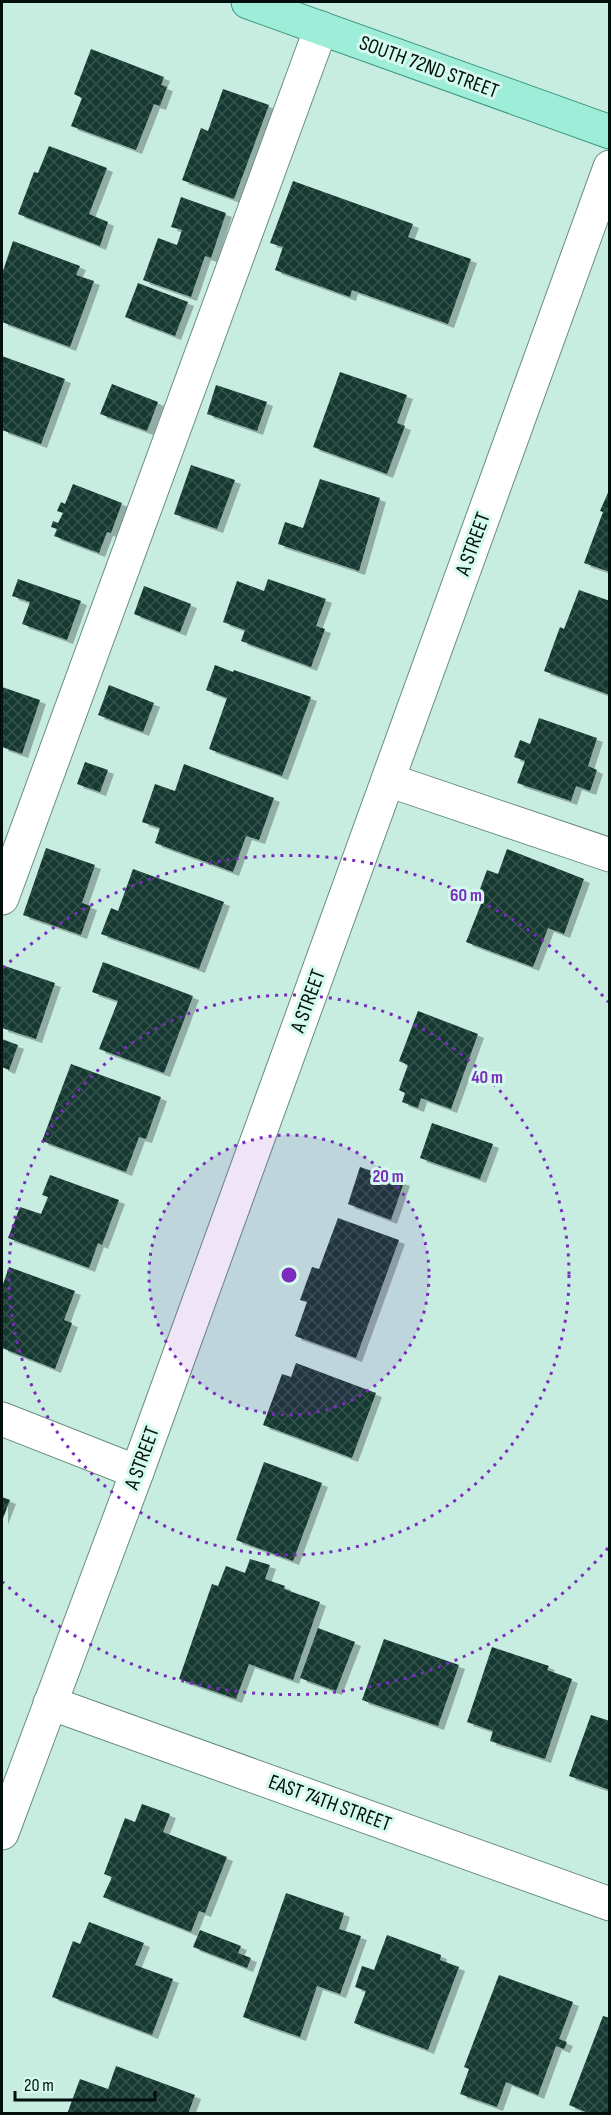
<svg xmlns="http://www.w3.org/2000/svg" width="611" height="2115" font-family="'Sofia Sans Condensed',sans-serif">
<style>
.building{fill:url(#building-cross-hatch);filter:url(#shadow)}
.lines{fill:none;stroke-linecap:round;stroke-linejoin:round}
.minor-casing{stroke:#6a8d82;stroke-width:35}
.major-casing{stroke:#3d9880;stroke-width:35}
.minor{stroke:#fff;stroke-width:33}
.major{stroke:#9dedd9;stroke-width:33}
.ring{fill:none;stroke:#7b2cbf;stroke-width:3;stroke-dasharray:3 6}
.labels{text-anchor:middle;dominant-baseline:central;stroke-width:6;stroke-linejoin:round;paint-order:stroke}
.street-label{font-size:21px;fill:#030f0c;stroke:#d4faed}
.centre{fill:#7b2cbf;stroke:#d4faed;stroke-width:3}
.ring-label{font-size:18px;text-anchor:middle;font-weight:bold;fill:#7b2cbf;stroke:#d4faed;stroke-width:6;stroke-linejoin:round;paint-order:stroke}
</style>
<defs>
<pattern id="building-cross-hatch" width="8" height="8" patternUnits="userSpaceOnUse" patternTransform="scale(1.5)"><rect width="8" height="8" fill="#173930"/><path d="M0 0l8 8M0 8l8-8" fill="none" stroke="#36524b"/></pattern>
<filter id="shadow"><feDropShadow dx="6" dy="4" stdDeviation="0" flood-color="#0004"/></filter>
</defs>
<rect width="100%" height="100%" fill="#c7ede0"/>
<!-- building -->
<g class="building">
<path d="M91,49L164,77L161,85L167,87L160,106L154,104L136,150L71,126L82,98L74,94Z"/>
<path d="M223,89L269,105L234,199L182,180L201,128L208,131Z"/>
<path d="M49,146L107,168L89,214L108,222L100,246L18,214L34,172L38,173Z"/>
<path d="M293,181L413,224L408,237L471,259L448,324L352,290L350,297L275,270L283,247L270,243Z"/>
<path d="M181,197L226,213L211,258L205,256L191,297L143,280L158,238L177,245L182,230L171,227Z"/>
<path d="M13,241L80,266L76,275L94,281L70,347L2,322V274Z"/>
<path d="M138,283L188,302L175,336L125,317Z"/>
<path d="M2,356L65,379L41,444L2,430Z"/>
<path d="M340,372L407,395L397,423L405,426L387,474L313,447Z"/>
<path d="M112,384L158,402L147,431L100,414Z"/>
<path d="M216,385L267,402L257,431L207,414Z"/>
<path d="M191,465L235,480L217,529L174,514Z"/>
<path d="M320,479L380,498L359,571L278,544L285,522L303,528Z"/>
<path d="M73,484L122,503L111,533L107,532L99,553L54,536L57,529L51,527L53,521L58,523L63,513L57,511L61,502L65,504Z"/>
<path d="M610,488V572L584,563L603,512L600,511Z"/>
<path d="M18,579L81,601L67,640L22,624L30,602L12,596Z"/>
<path d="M268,579L326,599L316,626L325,629L311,667L241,641L245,630L223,622L237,581L264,591Z"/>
<path d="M144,586L191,604L180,632L134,614Z"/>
<path d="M579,590L610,601V695L544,671L560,627L564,629Z"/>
<path d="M215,665L233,672L234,670L311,697L282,776L209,749L227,698L206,690Z"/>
<path d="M109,685L154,703L143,732L98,715Z"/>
<path d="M2,687L40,700L22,754L2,747Z"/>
<path d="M539,718L597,738L588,766L597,770L590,791L576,786L571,801L517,783L525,761L514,757L520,740L530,744Z"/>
<path d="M85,762L108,770L100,792L77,784Z"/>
<path d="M184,764L274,798L259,840L246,836L233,872L155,843L160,828L142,822L155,784L175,791Z"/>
<path d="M46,848L95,865L82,903L91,906L81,935L23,915Z"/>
<path d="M507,849L584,879L564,934L548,928L533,967L466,942L483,899L477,897L487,870L498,874Z"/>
<path d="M133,869L224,902L199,969L101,934L111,908L118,911Z"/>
<path d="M103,962L193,996L164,1073L99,1049L118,1001L92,992Z"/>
<path d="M2,965L55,983L36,1039L2,1028Z"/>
<path d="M418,1011L478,1034L451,1109L421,1098L418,1108L402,1102L405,1093L399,1090L408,1065L399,1061Z"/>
<path d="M2,1039L18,1045L9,1070L2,1067Z"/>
<path d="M71,1064L161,1097L146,1139L139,1137L126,1172L42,1141Z"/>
<path d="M432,1123L493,1144L480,1179L420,1158Z"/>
<path d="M360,1167L404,1182L391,1220L348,1204Z"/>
<path d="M50,1175L119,1200L102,1245L98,1243L89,1268L8,1238L20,1207L41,1214L48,1197L42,1195Z"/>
<path d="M338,1218L399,1240L356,1358L295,1336L307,1302L300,1300L312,1267L319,1269Z"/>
<path d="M9,1267L75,1291L64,1320L72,1323L55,1369L2,1348V1287Z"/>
<path d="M296,1363L376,1393L352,1458L263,1425L282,1374L291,1377Z"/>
<path d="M264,1462L322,1483L293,1561L236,1540Z"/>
<path d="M2,1497L10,1500L2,1521Z"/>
<path d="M250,1559L270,1565L265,1579L285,1586L284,1589L320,1602L293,1680L249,1664L236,1699L179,1679L212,1584L218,1586L226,1566L245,1573Z"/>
<path d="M318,1628L355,1642L336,1691L300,1678Z"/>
<path d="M384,1639L459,1665L438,1726L362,1700Z"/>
<path d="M492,1647L549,1666L547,1670L572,1679L545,1759L490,1741L493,1731L467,1722Z"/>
<path d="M591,1715L610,1721V1790L569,1776Z"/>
<path d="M142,1804L170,1814L163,1832L227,1857L205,1913L199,1911L191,1932L103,1897L112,1877L104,1874L125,1818L135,1822Z"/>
<path d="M286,1893L344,1913L339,1929L361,1936L340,1994L317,1986L300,2037L243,2017Z"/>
<path d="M89,1922L144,1943L135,1965L173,1979L152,2035L52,1997L73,1941L80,1944Z"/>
<path d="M200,1930L241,1946L238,1953L251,1958L247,1968L193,1947Z"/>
<path d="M387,1935L441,1955L440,1960L459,1967L428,2050L354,2023L366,1991L355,1987L362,1966L374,1970Z"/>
<path d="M499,1975L573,2002L559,2039L567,2042L564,2049L556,2046L538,2095L506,2082L497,2107L460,2094L469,2069L464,2067Z"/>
<path d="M603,2016L610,2018V2114H591L569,2105Z"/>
<path d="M116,2066L195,2095L188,2114H67L80,2079L108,2089Z"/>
</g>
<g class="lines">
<!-- minor casing -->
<g class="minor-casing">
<g id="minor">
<path d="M388,780L610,855"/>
<path d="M2,898L321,28"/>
<path d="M2,1419L137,1472"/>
<path d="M50,1703L610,1904"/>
<path d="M2,1833L137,1472L610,167"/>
</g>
</g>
<!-- major casing -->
<g class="major-casing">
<path id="major" d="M248,2L610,132"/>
</g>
<!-- minor -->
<use href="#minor" class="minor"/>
<!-- major -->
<use href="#major" class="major"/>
</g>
<!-- distance rings -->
<circle cx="289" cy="1275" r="140" fill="#7b2cbf" fill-opacity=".12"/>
<g class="ring">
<circle cx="289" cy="1275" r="140"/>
<circle cx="289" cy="1275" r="280"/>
<path d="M608 1548A420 420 0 0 1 3 1582M3 968A420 420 0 0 1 608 1002"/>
</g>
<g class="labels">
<!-- street labels -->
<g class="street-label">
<text transform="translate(429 67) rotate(20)">SOUTH 72ND STREET</text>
<text transform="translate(473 544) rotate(-70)">A STREET</text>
<text transform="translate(308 1001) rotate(-70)">A STREET</text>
<text transform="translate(142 1458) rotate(-70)">A STREET</text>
<text transform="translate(330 1803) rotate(20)">EAST 74TH STREET</text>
</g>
</g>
<circle cx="289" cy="1275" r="9" class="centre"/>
<g class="ring-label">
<text x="466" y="901">60 m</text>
<text x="487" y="1083">40 m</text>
<text x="388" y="1182">20 m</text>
</g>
<!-- border -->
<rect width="611" height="2115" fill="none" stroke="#030f0c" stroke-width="6"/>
<!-- scale -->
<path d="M15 2091v9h140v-9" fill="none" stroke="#030f0c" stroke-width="3"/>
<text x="24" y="2091" font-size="18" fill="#030f0c" stroke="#d4faed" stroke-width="4.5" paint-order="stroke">20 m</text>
</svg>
